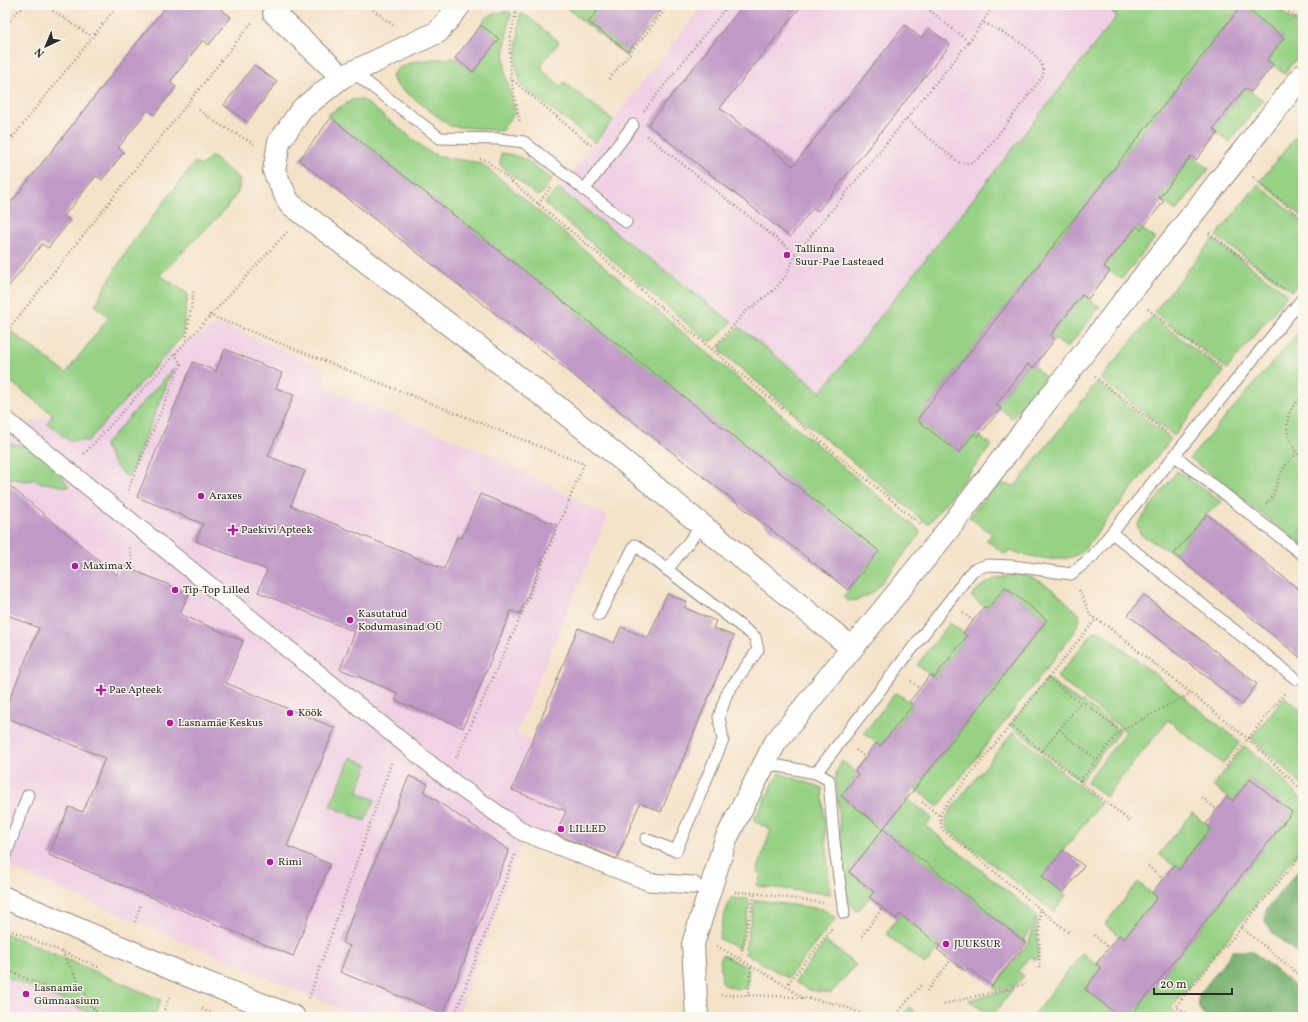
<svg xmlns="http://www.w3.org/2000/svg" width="1308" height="1022" font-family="Vollkorn,serif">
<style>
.built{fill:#f0d0e4}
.green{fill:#96d184;stroke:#607e58}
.forest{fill:#78b372;stroke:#526f4e}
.building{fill:#c099c6}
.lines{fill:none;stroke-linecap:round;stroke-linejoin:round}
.service-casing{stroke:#90877a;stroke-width:13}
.pedestrian-casing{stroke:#90877a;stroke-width:19}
.minor-casing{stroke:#90877a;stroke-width:24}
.path{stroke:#90877a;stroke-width:2.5;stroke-dasharray:1 3;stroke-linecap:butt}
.service{stroke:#fff;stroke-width:11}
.pedestrian{stroke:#fff;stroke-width:17}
.minor{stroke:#fff;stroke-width:22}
.poi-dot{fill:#b5179e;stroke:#fbf7ec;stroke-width:1.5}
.labels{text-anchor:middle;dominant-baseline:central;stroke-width:3;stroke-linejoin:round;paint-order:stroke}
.poi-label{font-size:11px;fill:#2b2b2b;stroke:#fbf7ec;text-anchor:start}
</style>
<rect width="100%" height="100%" fill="#fbf7ec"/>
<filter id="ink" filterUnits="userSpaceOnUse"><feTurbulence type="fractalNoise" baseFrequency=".025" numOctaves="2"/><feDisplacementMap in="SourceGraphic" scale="8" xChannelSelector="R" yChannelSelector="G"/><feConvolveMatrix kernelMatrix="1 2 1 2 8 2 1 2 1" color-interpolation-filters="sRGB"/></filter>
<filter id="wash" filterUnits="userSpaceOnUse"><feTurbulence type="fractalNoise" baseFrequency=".012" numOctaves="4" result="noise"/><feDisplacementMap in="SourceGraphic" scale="16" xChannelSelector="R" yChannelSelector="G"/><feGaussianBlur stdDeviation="0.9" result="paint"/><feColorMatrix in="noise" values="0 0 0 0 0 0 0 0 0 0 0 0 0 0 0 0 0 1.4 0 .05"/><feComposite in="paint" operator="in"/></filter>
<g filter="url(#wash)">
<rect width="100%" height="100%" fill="#f5e3c9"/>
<!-- built -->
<g class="built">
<path d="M703,5H1103L1117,16L821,392L559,189Z"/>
<path d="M220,323L326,369L323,387L489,454L608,516L516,733L588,763L552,853L522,842L457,1017H359L5,865V432L63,411Z"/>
<path d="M5,976L89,1012L87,1017H5Z"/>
</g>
<!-- green -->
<g class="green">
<path d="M563,5H602L590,22L628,52L626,55Z"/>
<path d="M1103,5H1272L1303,27V50L1284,74L1267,60L1284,38L1242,5L917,420L959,452L974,433L992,445L929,523L925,522L721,352V345L739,327L821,392L1117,16Z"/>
<path d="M507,11L511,13C507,34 502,55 506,76C509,89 513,101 515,113L501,131L450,126L395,84L392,76C402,57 436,60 455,58L473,72L498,39L481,25C486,14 496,14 507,11Z"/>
<path d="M520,14L527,16L559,42L542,64L543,71L561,86L564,82L613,120L595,143L521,85L516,65Z"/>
<path d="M1245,88L1263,100L1229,142L1213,129Z"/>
<path d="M360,99L366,102L429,152L441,157L481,163L920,531L919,536L873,593L858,600L847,601L843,597L878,551L327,115L352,100Z"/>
<path d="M1303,128V217L1260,181Z"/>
<path d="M501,153C525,155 534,166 552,179L541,194L537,196L500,165Z"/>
<path d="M211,156L240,179L238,192L225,210L160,275L188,294L182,337L88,441L68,440L47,423L53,415L5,377V340L12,332L66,373L109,317L95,305L126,251L195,162L201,166Z"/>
<path d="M1191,156L1209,169L1176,211L1159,198Z"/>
<path d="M1258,184L1303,222V278L1292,291L1216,236Z"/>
<path d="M559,189L732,322L714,340L708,341L545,204L546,201Z"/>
<path d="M1137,226L1155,238L1122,279L1104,267Z"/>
<path d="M1213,239L1288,294L1227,369L1154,312Z"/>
<path d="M1082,295L1100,307L1067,348L1050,336Z"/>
<path d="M1152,316L1224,372L1174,436L1100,379Z"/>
<path d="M1303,327V546L1190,458Z"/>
<path d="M1028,364L1034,366L1045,377L1012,418L996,405Z"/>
<path d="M173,369L129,477C116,472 111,457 105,446L106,443Z"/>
<path d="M1097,382L1171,439L1082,552C1060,566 1033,556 1009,551L1005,554L986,540L992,534L969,517L997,483L1015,486Z"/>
<path d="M5,444C36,443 55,463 69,487L37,482L36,479L28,481L5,478Z"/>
<path d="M1177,471L1222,502L1207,514L1174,554L1141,535L1137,525Z"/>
<path d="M1020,574C1047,580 1060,596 1079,614L1080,619L1074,633L938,807L915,789L1047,620L1005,587L987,609L971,596C985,580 1000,576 1020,574Z"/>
<path d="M950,623L967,636L934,678L917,665Z"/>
<path d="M1094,631L1103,633L1240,742L1223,764L1168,720L1106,797L1086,782L1126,732L1057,677Z"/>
<path d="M1048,678L1080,703L1082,701L1120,731L1080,781L1010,725Z"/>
<path d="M896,692L913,705L880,746L864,733Z"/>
<path d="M1285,697L1303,711V787L1280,763L1251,738Z"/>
<path d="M1013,732L1101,803L1042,877L1066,895L1054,912L949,831L945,825L949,812Z"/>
<path d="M1244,746L1273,769L1303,801V846L1171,1008L1182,1017H1130L1292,812L1250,779L1233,801L1213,786Z"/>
<path d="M351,757L368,765L357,792L375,800L365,821L330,806Z"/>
<path d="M842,761L858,774L841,796L883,829L907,798L932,818L926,826L1037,915L1038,957L1036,960L1030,956L1018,971L1024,976L1015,986L995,990L993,988L1029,942L1036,918L1025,939L1026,943L883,829L849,872L874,892L859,910L857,911L849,903L845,888L836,781V773Z"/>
<path d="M779,773L822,788L830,894L757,886L761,874L757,872L771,829L753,821Z"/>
<path d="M1192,813L1211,828L1179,870L1159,854Z"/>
<path d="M1138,882L1157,898L1124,939L1105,924Z"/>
<path d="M731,898L748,899L750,902L740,949L719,939L724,916Z"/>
<path d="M755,900L822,909L836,918L788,978L744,953Z"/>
<path d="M900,914L940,946L927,963L925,964L887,935V932Z"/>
<path d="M5,933L161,1000L154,1017H87L88,1012L5,976Z"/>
<path d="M826,941L856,965L831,993L809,990L795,982Z"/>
<path d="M1082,953L1101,968L1085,989L1120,1017H1032Z"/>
<path d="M723,955L745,966L749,970L747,988L737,989L722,984L720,957Z"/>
<path d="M1013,989L991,1017L969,1000Z"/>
<path d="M909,1007L920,1017H901Z"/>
</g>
<!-- forest -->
<g class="forest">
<path d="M1303,865V959L1272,932L1265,922L1266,910Z"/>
<path d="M1233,951H1252L1303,993V1017H1206C1199,1011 1197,1003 1199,995Z"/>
</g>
<g id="blocks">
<!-- building -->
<g class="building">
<path d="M167,5H215L231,17L209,45L203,40L170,82L176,87L154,115L148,110L118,148L124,152L102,180L96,176L64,216L70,221L48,248L42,244L5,291V210Z"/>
<path d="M602,5H665L628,52L589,22Z"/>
<path d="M743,5H802L720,108L793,166L905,25L921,38L929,28L950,45L818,211L813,208L790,237L648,125Z"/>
<path d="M1242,5L1284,38L1267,60L1273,65L1251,92L1245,88L1213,129L1218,133L1196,160L1191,156L1159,198L1164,201L1141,230L1137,226L1104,267L1110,271L1088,299L1082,295L1050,336L1055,339L1033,368L1028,364L996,405L1001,408L978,437L974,433L959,453L917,420Z"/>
<path d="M481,25L499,39L473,72L455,58Z"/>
<path d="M254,65L277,82L247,122L224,105Z"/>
<path d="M331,118L879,551L848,590L299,160Z"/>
<path d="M225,349L282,373L276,388L294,395L268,456L305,471L291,506L444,569L457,537L462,538L480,494L557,525L520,614L511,611L463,728L395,700L398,693L340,669L355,632L258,592L267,570L196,541L203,524L137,497L193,362L216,371Z"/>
<path d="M5,482L117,575L121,565L189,593L180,614L243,641L226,683L335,728L287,846L330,864L293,956L49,855L69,807L83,812L105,758L5,717V710L39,628L5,614Z"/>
<path d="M1207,514L1303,593V660L1174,554Z"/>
<path d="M1005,587L1047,620L883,829L841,796L858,774L855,771L876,743L880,746L913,705L909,702L930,675L934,678L967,636L963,633L984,607L987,609Z"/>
<path d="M667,594L687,602L685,608L716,621L713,628L734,636L661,812L640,803L617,859L556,834L566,811L512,790L578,628L614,643L621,627L648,638Z"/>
<path d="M1144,595L1257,684L1242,705L1128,615Z"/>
<path d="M409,776L428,784L424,792L509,850L443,1014L340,972L350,946L342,943Z"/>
<path d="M1250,779L1292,812L1130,1017H1120L1085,989L1101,968L1096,964L1119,935L1124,939L1157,898L1152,893L1174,865L1179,870L1211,828L1206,824L1227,797L1233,801Z"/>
<path d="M883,829L1026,943L992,986L968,968L965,971L937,949L940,946L900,914L896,919L869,897L874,892L849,872Z"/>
<path d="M1063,850L1084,866L1063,893L1042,877Z"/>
</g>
</g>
</g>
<g filter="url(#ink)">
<use href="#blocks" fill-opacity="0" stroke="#90877a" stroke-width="1"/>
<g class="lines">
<!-- service casing -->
<g class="service-casing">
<g id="service">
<path d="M353,72L440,138L499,139L524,142L626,222"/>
<path d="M584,190L633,125"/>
<path d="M1175,456L1303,555"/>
<path d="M1112,533L1296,679"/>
<path d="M667,570L702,525"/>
<path d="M599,615L635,545L755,637L758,650L727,693L719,717L723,740L676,851L646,839"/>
<path d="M763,763L816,773L973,570L987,565L1013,566L1071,574L1092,557L1303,298"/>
<path d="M816,773L829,780L834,842L844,913"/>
<path d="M5,856L28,795"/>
</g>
</g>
<!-- pedestrian casing -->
<g class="pedestrian-casing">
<path id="pedestrian" d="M5,419L447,778L523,832L649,882L693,885"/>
</g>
<!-- minor casing -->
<g class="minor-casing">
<g id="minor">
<path d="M281,5L274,13L342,77L302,109L279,142L274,171L289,203L555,405L852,648"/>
<path d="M342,77L438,32L460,5"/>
<path d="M5,898L179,972L294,1017"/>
<path d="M697,1017L693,944L726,839L775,743L940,540L1116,311L1303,75"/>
</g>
</g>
<!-- path -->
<g class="path">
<path d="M42,5C60,13 74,27 92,36"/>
<path d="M367,5L393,25"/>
<path d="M515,5C517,18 511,29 510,42C508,70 514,96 520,122"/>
<path d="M1279,5L1303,22"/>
<path d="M5,16L10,20"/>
<path d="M5,27L18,11L29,5"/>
<path d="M969,42L994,5"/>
<path d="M510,78L592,146"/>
<path d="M609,79L669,5"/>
<path d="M199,110L215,122L254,144"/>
<path d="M644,111L728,5"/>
<path d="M906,119L958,162C971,165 976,161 985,152L1043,76C1048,53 999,30 982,22"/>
<path d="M5,131L13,137"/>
<path d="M647,136L796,254"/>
<path d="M5,147L118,5"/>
<path d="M480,159L486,160L921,525"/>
<path d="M1253,177L1303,219"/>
<path d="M538,204L551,187"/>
<path d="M1209,233L1285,290"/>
<path d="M1148,309L1222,368"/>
<path d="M209,315L584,464"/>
<path d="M5,334L252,22"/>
<path d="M186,340L194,289"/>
<path d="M712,350L745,312L774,290L785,277L796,254L969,42L923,5"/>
<path d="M1095,377L1168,434"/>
<path d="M1303,398C1278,412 1286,443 1303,460"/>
<path d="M84,454L287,232"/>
<path d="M128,490L181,364L174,353"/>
<path d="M1266,504C1275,497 1275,487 1279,477C1283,468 1289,460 1297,454"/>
<path d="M129,548L135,571"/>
<path d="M1079,590L1091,616L1107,626L1247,738L1303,791"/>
<path d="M963,613L973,621"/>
<path d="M1048,678L1080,703"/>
<path d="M911,681L919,688"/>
<path d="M1010,725L1042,751"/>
<path d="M1059,730L1097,760"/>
<path d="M1120,731L1191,693"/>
<path d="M856,750L865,757"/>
<path d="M456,758L522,614L584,464"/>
<path d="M1226,766L1285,693"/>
<path d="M1080,781L1120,731L1082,701L1042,751L1131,822"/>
<path d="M1202,797L1217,810"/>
<path d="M922,802L940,816"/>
<path d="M1148,866L1163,879"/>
<path d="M735,892L755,893L823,903"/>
<path d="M135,922L141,904"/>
<path d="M1241,927L1303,978"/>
<path d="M5,928L101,968"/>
<path d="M1068,932L942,829L940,818L942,810L1096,619"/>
<path d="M1094,935L1109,948"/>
<path d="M862,936L882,908"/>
<path d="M717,946L786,986L804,999"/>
<path d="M62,952L93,1007L96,1017"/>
<path d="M740,958L755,893"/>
<path d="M1039,968L1040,908"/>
<path d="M5,969L93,1007L100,1017"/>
<path d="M786,986L833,927"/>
<path d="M927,991L951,960"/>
<path d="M721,995C766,996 827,993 867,1017"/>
<path d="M748,996L751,965"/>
<path d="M309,998L392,761"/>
<path d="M944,1004L1026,984"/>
<path d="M202,1009L220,1017"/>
<path d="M161,1017L170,996L171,997"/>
<path d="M454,1017L516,852"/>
<path d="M894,1017L921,985"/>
<path d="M1192,1017L1176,1006L1303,853"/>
</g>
<!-- service -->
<use href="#service" class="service"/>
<!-- pedestrian -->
<use href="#pedestrian" class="pedestrian"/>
<!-- minor -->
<use href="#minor" class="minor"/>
</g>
</g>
<!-- markers -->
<g class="poi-dot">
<circle cx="787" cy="255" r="4"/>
<circle cx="201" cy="496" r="4"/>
<path d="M231 524h4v4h4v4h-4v4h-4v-4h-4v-4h4z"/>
<circle cx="75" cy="566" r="4"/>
<circle cx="175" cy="590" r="4"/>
<circle cx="350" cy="620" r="4"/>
<path d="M99 684h4v4h4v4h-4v4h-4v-4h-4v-4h4z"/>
<circle cx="290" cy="713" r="4"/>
<circle cx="170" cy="723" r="4"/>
<circle cx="561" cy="829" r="4"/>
<circle cx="270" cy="862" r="4"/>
<circle cx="946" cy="944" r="4"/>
<circle cx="26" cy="994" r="4"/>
</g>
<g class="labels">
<!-- poi labels -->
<g class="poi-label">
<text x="795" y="249">Tallinna<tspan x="795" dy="13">Suur-Pae Lasteaed</tspan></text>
<text x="209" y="496">Araxes</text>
<text x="241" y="530">Paekivi Apteek</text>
<text x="83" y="566">Maxima X</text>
<text x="183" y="590">Tip-Top Lilled</text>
<text x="358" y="614">Kasutatud<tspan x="358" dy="13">Kodumasinad OÜ</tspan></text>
<text x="109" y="690">Pae Apteek</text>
<text x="298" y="713">Köök</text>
<text x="178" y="723">Lasnamäe Keskus</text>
<text x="569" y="829">LILLED</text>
<text x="278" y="862">Rimi</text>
<text x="954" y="944">JUUKSUR</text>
<text x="34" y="988">Lasnamäe<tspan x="34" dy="13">Gümnaasium</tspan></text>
</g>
</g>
<!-- margin -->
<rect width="1308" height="1022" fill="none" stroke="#fbf7ec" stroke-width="20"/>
<!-- north arrow -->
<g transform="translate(46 46) rotate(224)" stroke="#fbf7ec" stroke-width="3" paint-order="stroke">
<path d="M0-3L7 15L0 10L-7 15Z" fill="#2b2b2b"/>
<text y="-6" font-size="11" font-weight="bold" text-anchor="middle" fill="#2b2b2b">N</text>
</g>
<!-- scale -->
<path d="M1154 988v6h78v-6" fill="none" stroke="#2b2b2b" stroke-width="2"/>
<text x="1160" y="988" font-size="12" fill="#2b2b2b" stroke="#fbf7ec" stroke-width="3" paint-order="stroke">20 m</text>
</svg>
